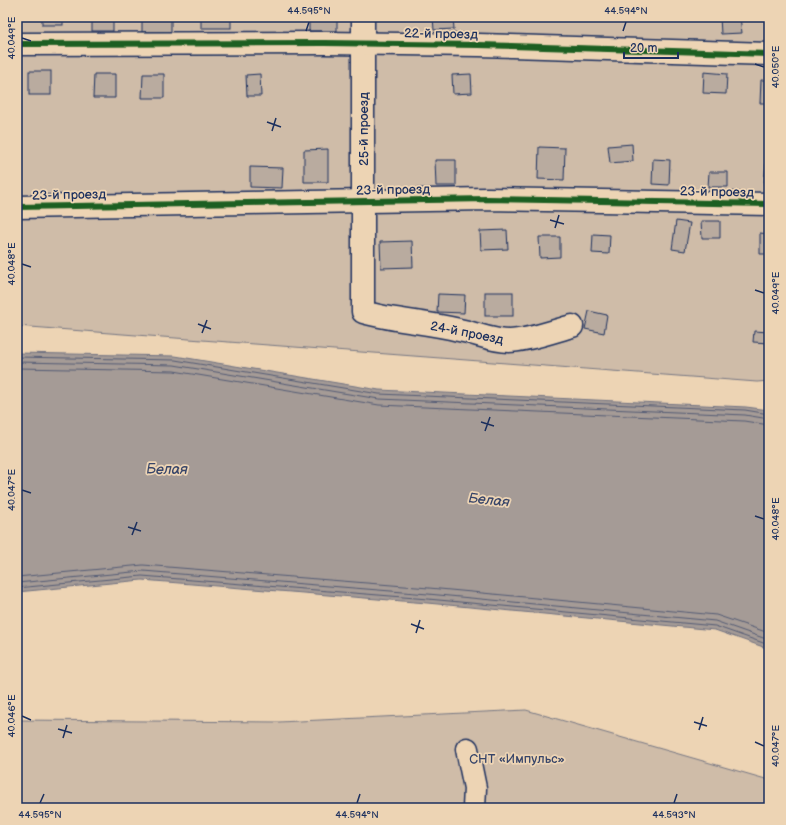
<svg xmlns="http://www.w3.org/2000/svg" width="786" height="825" font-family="'Balsamiq Sans',sans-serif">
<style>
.green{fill:#cfbca8;stroke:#757683}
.water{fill:#a59b96;stroke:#6e7080}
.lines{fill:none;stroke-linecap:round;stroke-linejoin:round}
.shore{stroke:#525a74;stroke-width:1}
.building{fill:#b9ab9f;stroke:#1b2f5e}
.minor-casing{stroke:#1b2f5e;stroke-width:25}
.minor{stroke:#edd4b4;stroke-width:22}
.cycleway-casing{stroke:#edd4b4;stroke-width:8}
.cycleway{stroke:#1b5e20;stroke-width:6}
.ticks{fill:none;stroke:#1b2f5e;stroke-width:1.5}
.labels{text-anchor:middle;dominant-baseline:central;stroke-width:3.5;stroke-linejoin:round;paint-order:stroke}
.street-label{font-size:13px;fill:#1b2f5e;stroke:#edd4b4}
.park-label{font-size:13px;fill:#364469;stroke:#edd4b4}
.water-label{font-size:14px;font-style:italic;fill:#374569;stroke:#edd4b4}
.neatline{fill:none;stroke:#1b2f5e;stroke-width:1.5}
.ticks-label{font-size:10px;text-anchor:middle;fill:#1b2f5e}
</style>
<rect width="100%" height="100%" fill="#edd4b4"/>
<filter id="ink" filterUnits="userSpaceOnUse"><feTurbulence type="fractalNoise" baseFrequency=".025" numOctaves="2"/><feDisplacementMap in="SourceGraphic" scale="8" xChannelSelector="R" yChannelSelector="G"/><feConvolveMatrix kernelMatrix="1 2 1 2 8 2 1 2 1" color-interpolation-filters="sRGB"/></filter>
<g filter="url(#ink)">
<!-- green -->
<g class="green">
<path d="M17,17H769V381L757,382L17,326Z"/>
<path d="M526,710L769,780V808H17V720L279,722Z"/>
</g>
<!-- water -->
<path class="water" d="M17,353L175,356L379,390L746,407L769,410V649L715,630L427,603L142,580L17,592Z"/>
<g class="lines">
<!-- shore -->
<g class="shore">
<path d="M17,357L175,360L379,394L745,410L769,414"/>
<path d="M17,362L174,365L379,399L745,415L769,419"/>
<path d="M17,368L174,371L379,405L744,421L769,425"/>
<path d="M17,577L143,565L429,588L716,615L769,633"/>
<path d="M17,583L143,571L428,594L715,621L769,640"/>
<path d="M17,588L142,576L428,599L715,626L769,645"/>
</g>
</g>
<!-- building -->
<g class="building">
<rect x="42" y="17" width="21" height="8"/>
<rect x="92" y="17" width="21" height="14"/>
<rect x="142" y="17" width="29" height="15"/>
<rect x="201" y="17" width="30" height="11"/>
<rect x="248" y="17" width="22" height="2"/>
<rect x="309" y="17" width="28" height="14"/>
<path d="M433,17H453L454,29L434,30Z"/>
<path d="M720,17H740L742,33L721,34Z"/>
<rect x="29" y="71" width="22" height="24"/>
<path d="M704,72L727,74L726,94L703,93Z"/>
<path d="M94,74H115V98H93Z"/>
<path d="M143,74H164V98H142Z"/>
<path d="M260,74L261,96H247L246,75Z"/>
<path d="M471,74L472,93L453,94L452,75Z"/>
<path d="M761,80H769V103H760Z"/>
<path d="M632,144L633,161L610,163L608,146Z"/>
<path d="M539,147L565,148L564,180L538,179Z"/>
<path d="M328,149V182H304V150Z"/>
<path d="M653,159L670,160L669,185L652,184Z"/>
<path d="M435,160H456V186H436Z"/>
<path d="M766,162H769V186L764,185Z"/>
<path d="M250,167L283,168L282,188L250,187Z"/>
<path d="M709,172H728V187H708Z"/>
<path d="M676,221L690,223L685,251L672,249Z"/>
<path d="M701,221H720V238H702Z"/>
<path d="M507,230L508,249L481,250L480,231Z"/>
<path d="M760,233L769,234V254H760Z"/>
<path d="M593,234L610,235L609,254L592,253Z"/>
<path d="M539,237H560V257L540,258Z"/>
<path d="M412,241L413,267L381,268L380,242Z"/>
<rect x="485" y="292" width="28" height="24"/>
<path d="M438,294L465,295L464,313L437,312Z"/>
<path d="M589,311L607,315L604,333L585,329Z"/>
<path d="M754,331L769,332V343L753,342Z"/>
</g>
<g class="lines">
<!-- minor casing -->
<g class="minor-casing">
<g id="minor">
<path d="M363,17V312C394,321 427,322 459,330C475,333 492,341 509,341C526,341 554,331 572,326"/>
<path d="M17,44L324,43L479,45L769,54"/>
<path d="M17,207L488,199L769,204"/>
<path d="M467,749L475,788L474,808"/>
</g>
</g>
<!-- minor -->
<use href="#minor" class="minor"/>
<!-- cycleway casing -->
<g class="cycleway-casing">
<g id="cycleway">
<path d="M17,44L324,43L479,45L769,54"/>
<path d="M17,207L488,199L769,204"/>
</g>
</g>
<!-- cycleway -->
<use href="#cycleway" class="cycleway"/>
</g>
</g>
<!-- ticks -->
<path class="ticks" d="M306,31L309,22M623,31L626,22M22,38L31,41M755,64L764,67M267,122L281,127M272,131L276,118M550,220L564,224M555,228L559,215M22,264L31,267M755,290L764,293M198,324L211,329M202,333L207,320M481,422L494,426M485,431L490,417M22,490L31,493M755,516L764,519M128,527L141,531M132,535L137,522M411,624L424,629M416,633L420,620M22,716L31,720M694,722L707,726M58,729L72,733M699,730L703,717M63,738L67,725M755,742L764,746M40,803L44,794M357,803L360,794M674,803L677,794"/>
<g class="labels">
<!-- street labels -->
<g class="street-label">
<text transform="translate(441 34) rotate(1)">22-й проезд</text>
<text transform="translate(364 129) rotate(-90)">25-й проезд</text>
<text transform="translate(393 190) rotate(-1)">23-й проезд</text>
<text transform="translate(717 192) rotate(1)">23-й проезд</text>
<text transform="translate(69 195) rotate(-1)">23-й проезд</text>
<text transform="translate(467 333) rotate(11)">24-й проезд</text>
</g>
<!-- park labels -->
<g class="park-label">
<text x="517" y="759">СНТ «Импульс»</text>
</g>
<!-- water labels -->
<g class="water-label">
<text x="167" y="469">Белая</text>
<text transform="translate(489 500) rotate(6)">Белая</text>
</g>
</g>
<!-- margin -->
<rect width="786" height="825" fill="none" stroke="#edd4b4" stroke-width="44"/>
<!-- scale -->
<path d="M624 52v6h54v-6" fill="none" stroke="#1b2f5e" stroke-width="2"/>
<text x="630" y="52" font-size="12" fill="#1b2f5e" stroke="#edd4b4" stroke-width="3" paint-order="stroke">20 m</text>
<rect x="22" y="22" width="742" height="781" class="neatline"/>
<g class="ticks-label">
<text x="309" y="14">44.595°N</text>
<text x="626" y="14">44.594°N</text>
<text transform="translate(11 38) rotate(-90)" y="4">40.049°E</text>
<text transform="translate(775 67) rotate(-90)" y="4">40.050°E</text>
<text transform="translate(11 264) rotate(-90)" y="4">40.048°E</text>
<text transform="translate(775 293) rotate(-90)" y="4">40.049°E</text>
<text transform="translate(11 490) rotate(-90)" y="4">40.047°E</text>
<text transform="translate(775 519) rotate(-90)" y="4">40.048°E</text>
<text transform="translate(11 716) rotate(-90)" y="4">40.046°E</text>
<text transform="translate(775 746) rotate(-90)" y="4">40.047°E</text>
<text x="40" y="818">44.595°N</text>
<text x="357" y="818">44.594°N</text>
<text x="674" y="818">44.593°N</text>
</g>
</svg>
